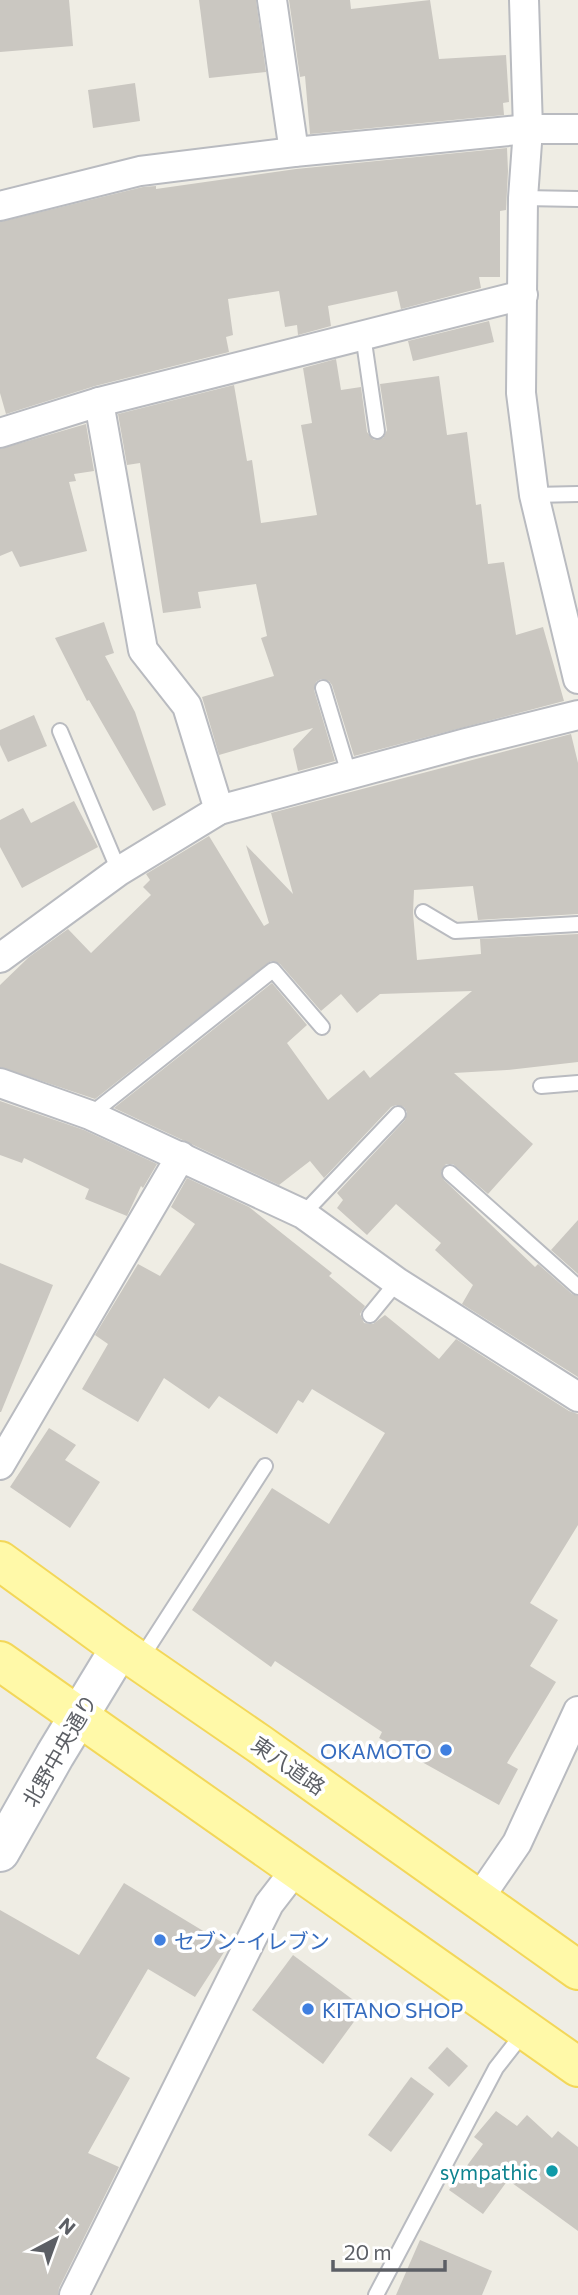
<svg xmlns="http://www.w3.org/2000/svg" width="578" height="2295" font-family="Commissioner,'Noto Sans JP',sans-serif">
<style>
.building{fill:#cac7c1}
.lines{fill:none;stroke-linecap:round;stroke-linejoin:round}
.lane-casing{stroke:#b9bbc0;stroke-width:18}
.street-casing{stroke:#b9bbc0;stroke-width:32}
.secondary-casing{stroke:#b9bcc2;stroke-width:42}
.primary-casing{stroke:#f3d759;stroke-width:42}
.lane{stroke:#fff;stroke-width:14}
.street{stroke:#fff;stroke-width:28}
.secondary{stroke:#fff;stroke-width:38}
.primary{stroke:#fff9a8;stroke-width:38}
.shop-dot{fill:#3f7fe0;stroke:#fff;stroke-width:2.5}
.culture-dot{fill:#0f9aa8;stroke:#fff;stroke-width:2.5}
.labels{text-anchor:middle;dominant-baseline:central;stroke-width:7;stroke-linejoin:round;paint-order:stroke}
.street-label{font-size:21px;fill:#5c5f65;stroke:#fff}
.shop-label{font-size:21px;fill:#366cbe;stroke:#fff;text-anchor:start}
.culture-label{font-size:21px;fill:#0d838f;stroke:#fff;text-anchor:end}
</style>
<rect width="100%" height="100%" fill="#efede4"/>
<!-- building -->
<g class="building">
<path d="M0,0H69L73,46L0,52Z"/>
<path d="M199,0H256L266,72L209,78Z"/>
<path d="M289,0H350L351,9L430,0L439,59L506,55L509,102L503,103L504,115L310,134L305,76L300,77Z"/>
<path d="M135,83L140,121L93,128L88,90Z"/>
<path d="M507,148L508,171L506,210L500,211V277H479L481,288L401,309L397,291L328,306L331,326L298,335L297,325L285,327L279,291L228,299L233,335L226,337L229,352L95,386L6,414L0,393V222L143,187L156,186V189L296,169Z"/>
<path d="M489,321L494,342L413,361L408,341Z"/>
<path d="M336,359L341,390L361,387L367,432L374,440L383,438L387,430L380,384L439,376L447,435L467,432L476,505L481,504L488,564L504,562L516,635L543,627L564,701L354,756L332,685L329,681L321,679L316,682L314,690L335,761L298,771L293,749L313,728L219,755L202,697L274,676L261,638L267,636L256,584L198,592L201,608L163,613L140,463L127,465L118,414L234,385L247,461L252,460L261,523L317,515L301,425L312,423L303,368Z"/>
<path d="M86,424L94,471L74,474L76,481L69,482L87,551L20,567L12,551L0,556V449Z"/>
<path d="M104,622L114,653L105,656L135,712L166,805L153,811L89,700L87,701L55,638Z"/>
<path d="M34,715L47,746L8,762L0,745V730Z"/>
<path d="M571,734L578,763V914L478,920L473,886L414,890L413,913L417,960L481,954L480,939L578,934V1062L507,1070L454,1073L533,1144L488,1194L453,1164H446L441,1172L444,1180L535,1267L538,1264L572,1294L578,1296V1377L462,1304L473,1285L435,1250L441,1243L396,1204L367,1235L337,1208L343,1200L337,1193L405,1120L407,1112L404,1107L396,1105L391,1107L324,1178L310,1161L279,1185L114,1108L272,983L307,1025L287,1043L328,1100L364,1070L370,1078L472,991L380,994L357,1013L341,994L321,1011L280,964L271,961L95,1099L0,1067V985L29,957L68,929L91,953L151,895L143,887L150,880L146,874L209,836L264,926L269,923L246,845L293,894L271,813Z"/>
<path d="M74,801L98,847L22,888L0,847V820L23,808L31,823Z"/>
<path d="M0,1101L84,1130L157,1164L143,1188L141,1186L127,1216L85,1199L89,1189L24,1158L22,1163L0,1155Z"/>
<path d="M187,1178L249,1207L332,1273L329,1276L365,1306L360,1314L364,1323L373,1324L385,1315L439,1359L456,1339L569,1411L578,1414V1525L530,1603L558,1620L530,1666L556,1682L507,1763L518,1769L499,1805L379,1738L382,1732L275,1661L271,1667L192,1610L272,1488L329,1524L385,1433L312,1389L303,1403L298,1400L277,1434L219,1396L209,1409L164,1378L138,1422L82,1389L108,1344L95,1335L138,1264L160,1276L195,1224L171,1207Z"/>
<path d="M578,1220V1274L551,1250Z"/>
<path d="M0,1263L53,1285L1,1412H0Z"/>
<path d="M49,1428L76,1445L65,1460L100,1482L70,1528L10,1487Z"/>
<path d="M124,1883L228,1946L195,1997L148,1969L96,2058L130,2078L88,2153L119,2167L59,2288L58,2295H0V1910L79,1955Z"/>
<path d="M293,1955L364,2008L323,2064L252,2010Z"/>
<path d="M447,2047L468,2066L449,2087L428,2068Z"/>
<path d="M411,2077L434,2094L391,2152L368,2135Z"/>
<path d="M496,2111L517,2126L527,2115L552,2138L558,2131L578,2147V2231L508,2180L483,2214L449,2190L483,2144L474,2137Z"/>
<path d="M420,2240L492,2271L482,2295H396Z"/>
</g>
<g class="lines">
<!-- lane casing -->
<g class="lane-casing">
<g id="lane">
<path d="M523,198L578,199"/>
<path d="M363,335L377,431"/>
<path d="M534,495L578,494"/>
<path d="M323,688L349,774"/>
<path d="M60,731L119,871"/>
<path d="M423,912L455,931L578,924"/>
<path d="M541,1086L578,1083"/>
<path d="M90,1115L273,970L322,1027"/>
<path d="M450,1173L578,1287"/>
<path d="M303,1214L398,1114"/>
<path d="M370,1315L397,1282"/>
<path d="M140,1660L265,1466"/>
<path d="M376,2295L496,2068L525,2031"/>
</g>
</g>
<!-- street casing -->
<g class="street-casing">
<g id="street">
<path d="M272,0L294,152"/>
<path d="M524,0L528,129L523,198L521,393L534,495L578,679"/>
<path d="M0,206L140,171L294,152L409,141L528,129H578"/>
<path d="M99,402L143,650L187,706L219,810"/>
<path d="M0,433L99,402L523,295"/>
<path d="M0,958L119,871L219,810L466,743L578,715"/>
<path d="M0,1083L90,1115L303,1214L397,1282L578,1397"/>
<path d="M0,1465L181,1156"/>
<path d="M478,1900L517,1843L578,1711"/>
<path d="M74,2295L269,1904L296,1869"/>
</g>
</g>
<!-- secondary casing -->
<g class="secondary-casing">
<path id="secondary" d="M0,1852L55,1755L120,1648"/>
</g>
<!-- primary casing -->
<g class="primary-casing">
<g id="primary">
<path d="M0,1561L120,1648L258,1743L578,1970"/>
<path d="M0,1661L578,2067"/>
</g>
</g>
<!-- lane -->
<use href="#lane" class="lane"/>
<!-- street -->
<use href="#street" class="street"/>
<!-- secondary -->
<use href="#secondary" class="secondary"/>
<!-- primary -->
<use href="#primary" class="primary"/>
</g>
<!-- markers -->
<g class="shop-dot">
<circle cx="446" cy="1750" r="7"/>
<circle cx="160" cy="1940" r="7"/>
<circle cx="308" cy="2009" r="7"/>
</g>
<circle class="culture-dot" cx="552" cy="2171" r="7"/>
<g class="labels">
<!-- street labels -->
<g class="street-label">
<text transform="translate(59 1750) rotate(-60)">北野中央通り</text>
<text transform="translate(289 1765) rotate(35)">東八道路</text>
</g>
<!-- shop labels -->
<g class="shop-label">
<text x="432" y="1750" text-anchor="end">OKAMOTO</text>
<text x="174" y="1940">セブン-イレブン</text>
<text x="322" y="2009">KITANO SHOP</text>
</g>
<!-- culture labels -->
<g class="culture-label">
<text x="538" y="2171">sympathic</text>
</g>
</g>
<!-- north arrow -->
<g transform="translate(56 2239) rotate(41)" stroke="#ffffff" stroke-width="5" paint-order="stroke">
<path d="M0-5L12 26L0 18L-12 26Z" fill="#5c5f65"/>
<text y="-10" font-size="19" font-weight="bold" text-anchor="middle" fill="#5c5f65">N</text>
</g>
<!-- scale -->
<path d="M333 2260v10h112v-10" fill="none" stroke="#5c5f65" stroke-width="3.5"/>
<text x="344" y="2260" font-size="21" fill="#5c5f65" stroke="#ffffff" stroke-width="5" paint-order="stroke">20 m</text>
</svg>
